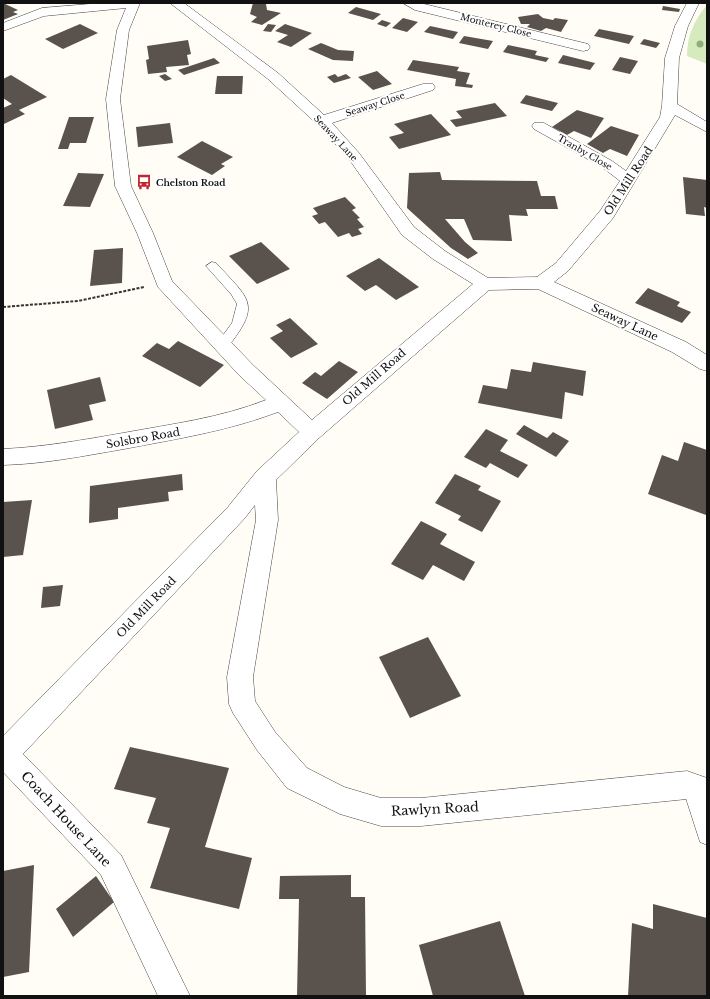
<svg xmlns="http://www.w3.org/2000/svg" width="710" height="999" font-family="'Libre Baskerville',serif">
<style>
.green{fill:#d5ebbd}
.building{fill:#5a524d}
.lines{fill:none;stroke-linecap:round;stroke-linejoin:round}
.service-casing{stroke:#444;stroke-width:1}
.minor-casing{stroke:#444;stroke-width:1}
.path{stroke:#333;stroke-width:2;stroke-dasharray:3 1.5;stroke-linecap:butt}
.service{fill:#fff;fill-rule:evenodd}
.minor{fill:#fff;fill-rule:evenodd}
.tree{fill:#8dad7f}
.labels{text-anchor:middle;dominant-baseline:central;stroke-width:4;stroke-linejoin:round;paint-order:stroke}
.far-street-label{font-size:9px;fill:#111;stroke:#fff}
.far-poi-label{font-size:9px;font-weight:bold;fill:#111;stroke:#fff;text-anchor:start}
.street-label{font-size:11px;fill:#111;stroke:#fff}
.near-street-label{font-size:13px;fill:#111;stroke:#fff}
</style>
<rect width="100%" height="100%" fill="#fffdf5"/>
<!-- green -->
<path class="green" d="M707,5V64L687,56C687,36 694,20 707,5Z"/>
<!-- building -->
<g class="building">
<path d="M3,3L18,10L13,12L18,14L3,20Z"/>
<path d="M253,3L266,4L267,10L281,13L262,25L251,22L257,17L250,14Z"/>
<path d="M663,6L680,9L679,12L662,10Z"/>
<path d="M356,7L381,14L373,20L348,13Z"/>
<path d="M538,14L543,18L553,20L555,18L568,20L561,32L546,28L541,31L527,27L530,24H521L518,17Z"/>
<path d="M403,18L418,22L407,32L392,28Z"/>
<path d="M382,20L391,23L386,27L377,24Z"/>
<path d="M80,24L98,33L63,49L45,39Z"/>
<path d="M268,24L276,25L271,32L263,31Z"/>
<path d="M285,24L312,33L291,47L277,42L288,35L275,31Z"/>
<path d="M430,26L458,32L453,39L424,32Z"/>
<path d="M599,29L634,36L629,44L594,36Z"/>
<path d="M464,36L493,41L488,49L459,43Z"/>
<path d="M644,39L660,43L656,48L640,44Z"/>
<path d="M188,40L191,54L187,55L189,65L166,67L167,72L148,74L146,60L149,59L147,46Z"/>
<path d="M321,43L338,50L354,51L353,61L333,60L308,49Z"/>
<path d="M508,45L537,51L535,55L549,58L546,62L503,52Z"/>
<path d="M563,55L595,63L590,70L558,63Z"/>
<path d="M620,57L638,61L630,74L612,70Z"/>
<path d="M214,58L220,63L184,75L178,70Z"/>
<path d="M413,60L459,67L457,71L470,73L466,84L473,85L472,88L455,86L456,79L407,70Z"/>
<path d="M377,71L392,84L373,90L358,77Z"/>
<path d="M165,74L172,79L165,81L159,76Z"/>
<path d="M335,74L338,77L346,74L351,78L334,83L327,77Z"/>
<path d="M11,75L47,97L19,110L25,114L4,124L3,108L12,104L3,98V79Z"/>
<path d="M217,76H243L242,94H215Z"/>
<path d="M526,95L558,103L552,111L520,103Z"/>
<path d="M495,103L507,116L456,127L450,120L462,118L456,111Z"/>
<path d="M577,110L604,118L591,138L574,131L567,135L552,127Z"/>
<path d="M431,114L451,135L399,149L389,137L404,133L394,124Z"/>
<path d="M69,117H94L86,143H70L68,149H58Z"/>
<path d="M170,123L173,143L138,147L136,127Z"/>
<path d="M611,126L639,135L627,156L610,149L603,153L587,144Z"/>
<path d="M202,141L233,157L221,164L225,166L212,175L177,157Z"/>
<path d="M440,172L442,180L537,181L541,196H555L558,209H526L528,216L509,215L512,241L473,240L464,219H445L465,242L478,253L468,259L451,248L407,208L409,173Z"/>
<path d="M78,173L104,174L90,207L63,206Z"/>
<path d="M683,177L707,180V208L704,207L705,216L686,214Z"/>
<path d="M345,197L356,208L352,210L360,218L357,219L364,227L358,229L362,234L352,237L349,233L338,237L325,222L319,224L312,216L318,214L313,208Z"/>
<path d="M261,242L290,269L257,284L229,256Z"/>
<path d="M123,248L122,283L90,286L94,250Z"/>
<path d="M379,258L419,287L396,300L376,285L365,291L346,276Z"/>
<path d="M648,288L680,302L677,306L691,312L682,323L635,303Z"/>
<path d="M290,318L318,344L291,358L270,338L283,331L276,325Z"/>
<path d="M178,341L224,365L200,387L142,356L157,343L169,349Z"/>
<path d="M339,361L358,372L327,399L302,383L315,372L321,376Z"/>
<path d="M533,362L586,371L583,396L565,392L562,419L478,403L483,385L507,389L511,369L531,372Z"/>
<path d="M100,377L106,401L89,405L93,420L55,429L47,390Z"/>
<path d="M524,425L547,438L553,432L569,441L556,457L516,434Z"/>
<path d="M486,429L508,440L500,451L528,465L518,478L490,463L486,468L464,457Z"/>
<path d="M684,442L707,450L706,515L648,494L662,455L678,461Z"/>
<path d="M182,474L183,490L168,492L169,501L118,508V519L89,523L90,486Z"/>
<path d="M455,474L481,486L478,490L501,501L482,532L458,520L461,516L435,503Z"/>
<path d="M32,500L23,555L3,557V502Z"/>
<path d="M421,521L447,534L440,544L475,562L464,581L433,565L423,580L391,564Z"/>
<path d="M63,585L60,606L41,608L43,587Z"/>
<path d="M428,637L461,696L410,718L379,657Z"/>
<path d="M130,747L229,768L205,847L252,858L239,909L150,888L170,828L147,823L156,798L114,789Z"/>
<path d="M34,865L29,972L3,977V871Z"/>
<path d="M351,875V897H365L366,996H297L299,899H279L280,876Z"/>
<path d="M96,876L114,902L73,937L56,909Z"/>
<path d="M653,904L707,918L706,996H628L632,923L653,929Z"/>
<path d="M500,921L525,996H433L419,945Z"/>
</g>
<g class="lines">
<!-- service casing -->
<g class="service-casing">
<g id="service">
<path d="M212,262L216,263C250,300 262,304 227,348H217L216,345L232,323L237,304L231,294L206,266Z"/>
<path d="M691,777L698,779L707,806V845L700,842L682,786L684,779Z"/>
</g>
</g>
<!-- minor casing -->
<g class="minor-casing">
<g id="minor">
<path d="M102,3H140L129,30L120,99L131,186L153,233L172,281L253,365L312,420L473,284L433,259L402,235L349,159L317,124L268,79L170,3H184L278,73L324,115L423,84H433L435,87L433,90L332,123L359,153L414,227L445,251L488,278L537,277L556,263L600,211L620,181L602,167L534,129L532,126L534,123H544L612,161L626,171L660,117L662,106L665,58L675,26L687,3H699L688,26L679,58L677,104L707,122V132L675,115L613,218L568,271L554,282L686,342L707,355V371L700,369L672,352L538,289L489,290L319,438L276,480L278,520L253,677L255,701L275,732L307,768L344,787L381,798H421L687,771L707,778V806L687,799L421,826H381L340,814L287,788L257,750L233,713L229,704L227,677L256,520L255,505L244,519L23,754L121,855L190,996H158L101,875L3,772V736L228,507L257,471L299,432L278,412C228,431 176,439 124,449C83,456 44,464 3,465V449C44,447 83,440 123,433C172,424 220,418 266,400L239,375L158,287L137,233L115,186L106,99L117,30L126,8L44,16L3,31V23L42,8Z"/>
<path d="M403,3H420L588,44L590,47L588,50L583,51L415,10Z"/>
</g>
</g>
<!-- path -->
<path class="path" d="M3,307L78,301L144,287"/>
<!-- service -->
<use href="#service" class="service"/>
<!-- minor -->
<use href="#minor" class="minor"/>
</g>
<!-- trees -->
<circle class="tree" cx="700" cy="44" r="3.5"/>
<!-- icons -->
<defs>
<g id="bus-bare" transform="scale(1.2)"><path d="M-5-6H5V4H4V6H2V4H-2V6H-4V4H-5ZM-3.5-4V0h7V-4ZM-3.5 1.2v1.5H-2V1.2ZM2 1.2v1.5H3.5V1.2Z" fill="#c4262e" stroke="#fff" stroke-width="2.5" paint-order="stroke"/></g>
</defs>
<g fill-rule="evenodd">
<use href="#bus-bare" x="144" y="182"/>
</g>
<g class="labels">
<!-- far-street labels -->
<g class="far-street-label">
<text transform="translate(496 25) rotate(14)">Monterey Close</text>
<text transform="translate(375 104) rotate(-18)">Seaway Close</text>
<text transform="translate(336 138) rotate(47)">Seaway Lane</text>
<text transform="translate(585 152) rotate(30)">Tranby Close</text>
</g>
<!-- far-poi labels -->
<g class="far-poi-label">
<text x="156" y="182">Chelston Road</text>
</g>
<!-- street labels -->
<g class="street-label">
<text transform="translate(628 181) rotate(-57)">Old Mill Road</text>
<text transform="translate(625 322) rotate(25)">Seaway Lane</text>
<text transform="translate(374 377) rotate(-41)">Old Mill Road</text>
<text transform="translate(143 438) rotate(-10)">Solsbro Road</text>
<text transform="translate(146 607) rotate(-46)">Old Mill Road</text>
</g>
<!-- near-street labels -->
<g class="near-street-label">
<text transform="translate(435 809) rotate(-3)">Rawlyn Road</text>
<text transform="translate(66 819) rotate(47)">Coach House Lane</text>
</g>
</g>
<!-- border -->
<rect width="710" height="999" fill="none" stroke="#111111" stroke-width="8"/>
</svg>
